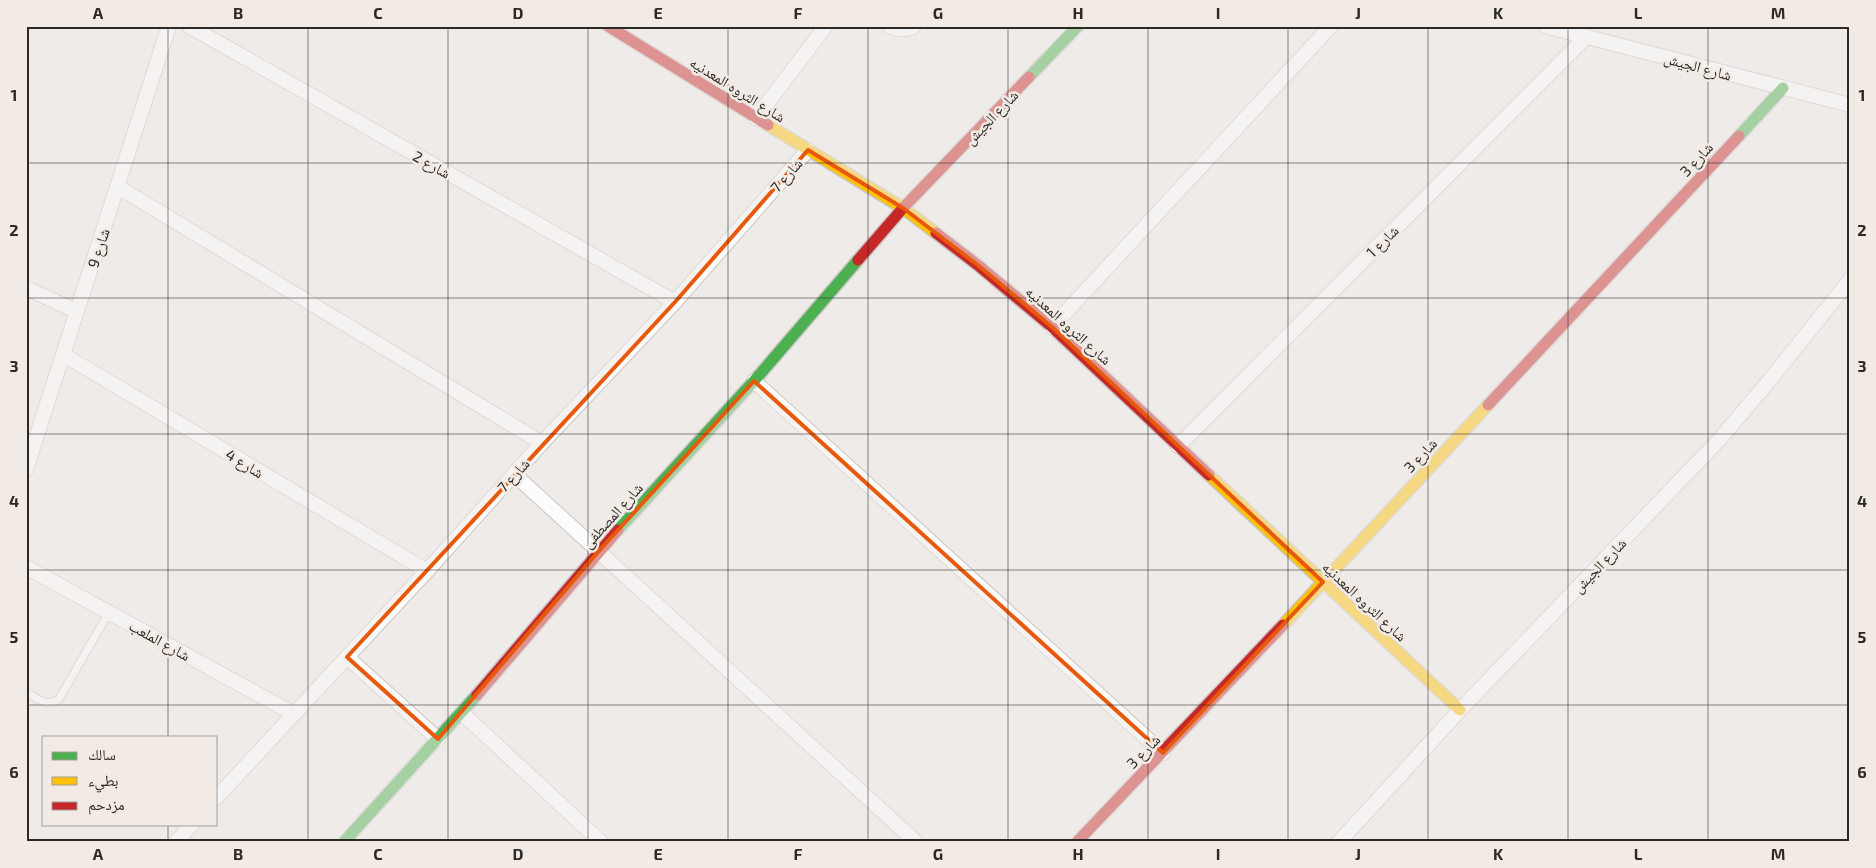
<svg xmlns="http://www.w3.org/2000/svg" width="1876" height="868" font-family="'Exo 2','Noto Naskh Arabic',sans-serif">
<style>
.lines{fill:none;stroke-linecap:round;stroke-linejoin:round}
.lane-casing{stroke:#c9c6c4;stroke-width:9}
.street-casing{stroke:#c9c6c4;stroke-width:16}
.fast-casing{stroke:#c9c6c4;stroke-width:14}
.slow-casing{stroke:#c9c6c4;stroke-width:14}
.jam-casing{stroke:#c9c6c4;stroke-width:14}
.lane{stroke:#fdfcfc;stroke-width:7}
.street{stroke:#fdfcfc;stroke-width:14}
.fast{stroke:#4caf50;stroke-width:11}
.slow{stroke:#ffc107;stroke-width:11}
.jam{stroke:#c62828;stroke-width:11}
.marked{fill:none;stroke:#e8590c;stroke-width:4;stroke-linejoin:round}
.grid{fill:none;stroke:#2c2927;stroke-width:1;stroke-opacity:0.55}
.labels{text-anchor:middle;dominant-baseline:central;stroke-width:5;stroke-linejoin:round;paint-order:stroke}
.street-label{font-size:15px;fill:#2c2927;stroke:#f2ebe5}
.neatline{fill:none;stroke:#2c2927;stroke-width:2}
.grid-label{font-size:16px;text-anchor:middle;font-weight:bold;fill:#2c2927}
</style>
<rect width="100%" height="100%" fill="#efebe8"/>
<g class="lines">
<!-- lane casing -->
<g class="lane-casing">
<path id="lane" d="M26,692C37,698 48,708 59,699L109,612"/>
</g>
<!-- street casing -->
<g class="street-casing">
<g id="street">
<path d="M189,26L675,302"/>
<path d="M889,26C898,30 906,31 914,26"/>
<path d="M1545,26L1850,105"/>
<path d="M756,118L826,26"/>
<path d="M118,187L542,443"/>
<path d="M26,288L76,311"/>
<path d="M1052,327L1331,26"/>
<path d="M64,355L427,571"/>
<path d="M754,381L1163,753"/>
<path d="M1178,446L1586,37"/>
<path d="M26,469L169,26"/>
<path d="M514,474L916,842"/>
<path d="M26,567L294,714"/>
<path d="M347,657L438,739"/>
<path d="M462,713L601,842"/>
<path d="M216,798L427,571L542,443L675,302L808,150"/>
<path d="M176,842L192,824"/>
<path d="M1339,842L1460,710L1719,440L1769,381L1850,280"/>
</g>
</g>
<!-- fast casing -->
<g class="fast-casing">
<g id="fast">
<path d="M1029,77L1078,26"/>
<path d="M1739,136L1783,88"/>
<path d="M618,530L754,381L858,260"/>
<path d="M344,842L477,695"/>
</g>
</g>
<!-- slow casing -->
<g class="slow-casing">
<g id="slow">
<path d="M768,125L903,208L936,233"/>
<path d="M1209,475L1460,710"/>
<path d="M1283,625L1488,405"/>
</g>
</g>
<!-- jam casing -->
<g class="jam-casing">
<g id="jam">
<path d="M608,26L768,125"/>
<path d="M936,233L979,266L1052,327L1209,475"/>
<path d="M858,260L903,208L1029,77"/>
<path d="M1488,405L1739,136"/>
<path d="M477,695L618,530"/>
<path d="M1077,842L1283,625"/>
</g>
</g>
<!-- lane -->
<use href="#lane" class="lane"/>
<!-- street -->
<use href="#street" class="street"/>
<!-- fast -->
<use href="#fast" class="fast"/>
<!-- slow -->
<use href="#slow" class="slow"/>
<!-- jam -->
<use href="#jam" class="jam"/>
</g>
<!-- marked area -->
<path d="M0 0H1876V868H0ZM808,150L903,208L979,266L1052,327L1323,582L1163,753L754,381L598,552L438,739L347,657L675,302Z" fill="#efebe8" fill-opacity=".55" fill-rule="evenodd"/>
<path class="marked" d="M808,150L903,208L979,266L1052,327L1323,582L1163,753L754,381L598,552L438,739L347,657L675,302Z"/>
<!-- grid -->
<path class="grid" d="M168,26V737M308,26V842M448,26V842M588,26V842M728,26V842M868,26V842M1008,26V842M1148,26V842M1288,26V842M1428,26V842M1568,26V842M1708,26V842M26,163H1850M26,298H1850M26,434H1850M26,570H1850M26,705H1850M168,824V842"/>
<g class="labels">
<!-- street labels -->
<g class="street-label">
<text transform="translate(1698 66) rotate(15)">شارع الجيش</text>
<text transform="translate(738 89) rotate(32)">شارع الثروه المعدنيه</text>
<text transform="translate(991 117) rotate(-46)">شارع الجيش</text>
<text transform="translate(1696 159) rotate(-47)">شارع 3</text>
<text transform="translate(432 164) rotate(29)">شارع 2</text>
<text transform="translate(786 175) rotate(-49)">شارع 7</text>
<text transform="translate(1382 241) rotate(-45)">شارع 1</text>
<text transform="translate(98 248) rotate(-72)">شارع 9</text>
<text transform="translate(1069 325) rotate(42)">شارع الثروه المعدنيه</text>
<text transform="translate(1420 455) rotate(-47)">شارع 3</text>
<text transform="translate(245 463) rotate(31)">شارع 4</text>
<text transform="translate(513 475) rotate(-48)">شارع 7</text>
<text transform="translate(612 515) rotate(-48)">شارع المصطفى</text>
<text transform="translate(1599 565) rotate(-46)">شارع الجيش</text>
<text transform="translate(1365 601) rotate(43)">شارع الثروه المعدنيه</text>
<text transform="translate(160 640) rotate(29)">شارع الملعب</text>
<text transform="translate(1143 751) rotate(-46)">شارع 3</text>
</g>
</g>
<!-- border -->
<rect width="1876" height="868" fill="none" stroke="#f2ebe5" stroke-width="55"/>
<!-- legend -->
<rect x="42" y="736" width="175" height="90" fill="#f2ebe5" stroke="#a39d99"/>
<rect x="52" y="752" width="25" height="8" fill="#4caf50" stroke="#a39d99"/>
<text x="88" y="760" font-size="15" fill="#2c2927">سالك</text>
<rect x="52" y="777" width="25" height="8" fill="#ffc107" stroke="#a39d99"/>
<text x="88" y="786" font-size="15" fill="#2c2927">بطيء</text>
<rect x="52" y="802" width="25" height="8" fill="#c62828" stroke="#a39d99"/>
<text x="88" y="810" font-size="15" fill="#2c2927">مزدحم</text>
<rect x="28" y="28" width="1820" height="812" class="neatline"/>
<g class="grid-label">
<text x="98" y="19">A</text>
<text x="238" y="19">B</text>
<text x="378" y="19">C</text>
<text x="518" y="19">D</text>
<text x="658" y="19">E</text>
<text x="798" y="19">F</text>
<text x="938" y="19">G</text>
<text x="1078" y="19">H</text>
<text x="1218" y="19">I</text>
<text x="1358" y="19">J</text>
<text x="1498" y="19">K</text>
<text x="1638" y="19">L</text>
<text x="1778" y="19">M</text>
<text x="14" y="101">1</text>
<text x="1862" y="101">1</text>
<text x="14" y="236">2</text>
<text x="1862" y="236">2</text>
<text x="14" y="372">3</text>
<text x="1862" y="372">3</text>
<text x="14" y="507">4</text>
<text x="1862" y="507">4</text>
<text x="14" y="643">5</text>
<text x="1862" y="643">5</text>
<text x="14" y="778">6</text>
<text x="1862" y="778">6</text>
<text x="98" y="860">A</text>
<text x="238" y="860">B</text>
<text x="378" y="860">C</text>
<text x="518" y="860">D</text>
<text x="658" y="860">E</text>
<text x="798" y="860">F</text>
<text x="938" y="860">G</text>
<text x="1078" y="860">H</text>
<text x="1218" y="860">I</text>
<text x="1358" y="860">J</text>
<text x="1498" y="860">K</text>
<text x="1638" y="860">L</text>
<text x="1778" y="860">M</text>
</g>
</svg>
